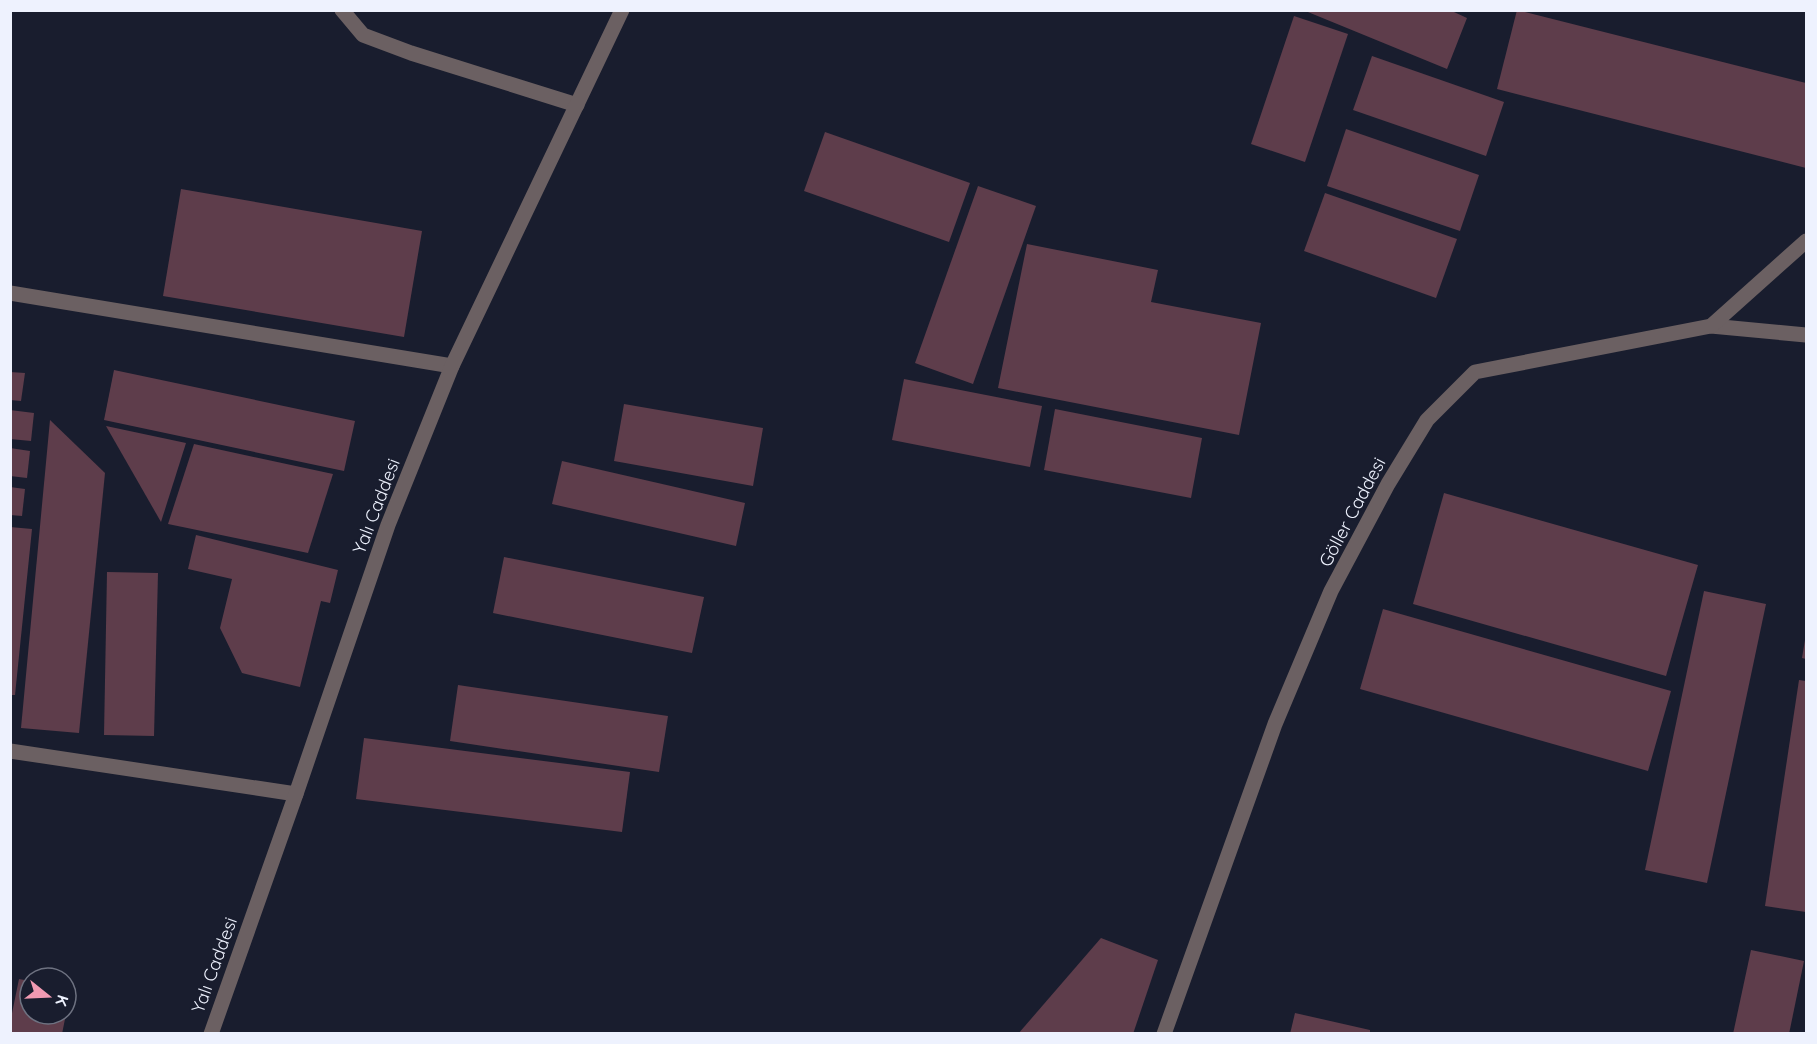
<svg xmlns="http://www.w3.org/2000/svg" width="1817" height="1044" font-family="Quicksand,sans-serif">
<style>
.building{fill:#5e3d4b}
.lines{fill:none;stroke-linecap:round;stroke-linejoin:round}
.minor{stroke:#6b6062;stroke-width:15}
.labels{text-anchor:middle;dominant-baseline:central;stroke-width:4.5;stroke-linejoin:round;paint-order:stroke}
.street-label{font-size:18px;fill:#eef2fe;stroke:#191d2e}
</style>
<rect width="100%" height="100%" fill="#191d2e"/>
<!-- building -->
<g class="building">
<path d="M1303,10H1454V12L1467,18L1447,69Z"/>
<path d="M1517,10L1806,83V168L1497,89Z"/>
<path d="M1294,16L1348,34L1305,162L1251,144Z"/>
<path d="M1372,56L1504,102L1486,156L1353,110Z"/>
<path d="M1346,129L1479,175L1460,231L1327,186Z"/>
<path d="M825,132L970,183L949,242L804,191Z"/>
<path d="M978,186L1036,206L973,384L915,363Z"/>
<path d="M181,189L422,231L404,337L163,296Z"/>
<path d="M1325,193L1457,239L1436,298L1304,251Z"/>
<path d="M1027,244L1158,270L1151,302L1261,323L1239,435L998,388Z"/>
<path d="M114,370L355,421L344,471L104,420Z"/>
<path d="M10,372L25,373L21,401L10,400Z"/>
<path d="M904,379L1042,406L1030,467L892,440Z"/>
<path d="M624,404L763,428L753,486L614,461Z"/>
<path d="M1055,409L1202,438L1191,498L1044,470Z"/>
<path d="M10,410L34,413L31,441L10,439Z"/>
<path d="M50,420L105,473L79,733L21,728Z"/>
<path d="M106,426L186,443L161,522Z"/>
<path d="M194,444L333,474L308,553L168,524Z"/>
<path d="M10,448L30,451L27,478L10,476Z"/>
<path d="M562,461L745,503L736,546L552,504Z"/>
<path d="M10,487L25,489L22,516L10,515Z"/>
<path d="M1444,493L1698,565L1666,676L1413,604Z"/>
<path d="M10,527L32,529L15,695H10Z"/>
<path d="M196,535L338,570L330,603L321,601L300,687L242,673L220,628L232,579L188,569Z"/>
<path d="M504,557L704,597L692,653L493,613Z"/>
<path d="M107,572L158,573L154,736L104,735Z"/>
<path d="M1704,591L1766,604L1707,883L1645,870Z"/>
<path d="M1383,609L1671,691L1648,771L1360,689Z"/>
<path d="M1805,640H1806V659L1802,658Z"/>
<path d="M1799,680L1806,681V912L1765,906Z"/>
<path d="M458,685L668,716L659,772L450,741Z"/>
<path d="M364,738L630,772L622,832L356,799Z"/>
<path d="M1101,938L1158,960L1133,1034H1018Z"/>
<path d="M1751,950L1804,961L1789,1034H1733Z"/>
<path d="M19,979L30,981V1014H66L62,1034H10V1023Z"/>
<path d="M66,988H70L67,1007H66Z"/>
<path d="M1295,1013L1370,1030V1034H1290Z"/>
</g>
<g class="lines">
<!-- minor -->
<g class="minor">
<path d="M342,10L363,35L411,53L577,105"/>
<path d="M10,293L452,366"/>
<path d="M1711,326L1806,335"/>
<path d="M10,751L296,794"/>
<path d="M211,1034L296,794L388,525L452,366L622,10"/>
<path d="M1164,1034L1275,724L1331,591L1388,484L1427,420L1475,372L1711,326L1806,241"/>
</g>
</g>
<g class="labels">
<!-- street labels -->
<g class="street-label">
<text transform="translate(376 506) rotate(-69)">Yalı Caddesi</text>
<text transform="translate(1352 512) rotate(-62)">Göller Caddesi</text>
<text transform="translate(214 965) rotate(-70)">Yalı Caddesi</text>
</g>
</g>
<!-- border -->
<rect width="1817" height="1044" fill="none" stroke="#eef2fe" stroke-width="24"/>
<!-- north arrow -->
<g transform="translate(48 996) rotate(108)"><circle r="28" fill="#191d2e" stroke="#6e7281" stroke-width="1.5"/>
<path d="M0-4.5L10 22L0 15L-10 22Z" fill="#f19ab2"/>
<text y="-9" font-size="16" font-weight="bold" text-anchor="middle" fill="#eef2fe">K</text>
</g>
</svg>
